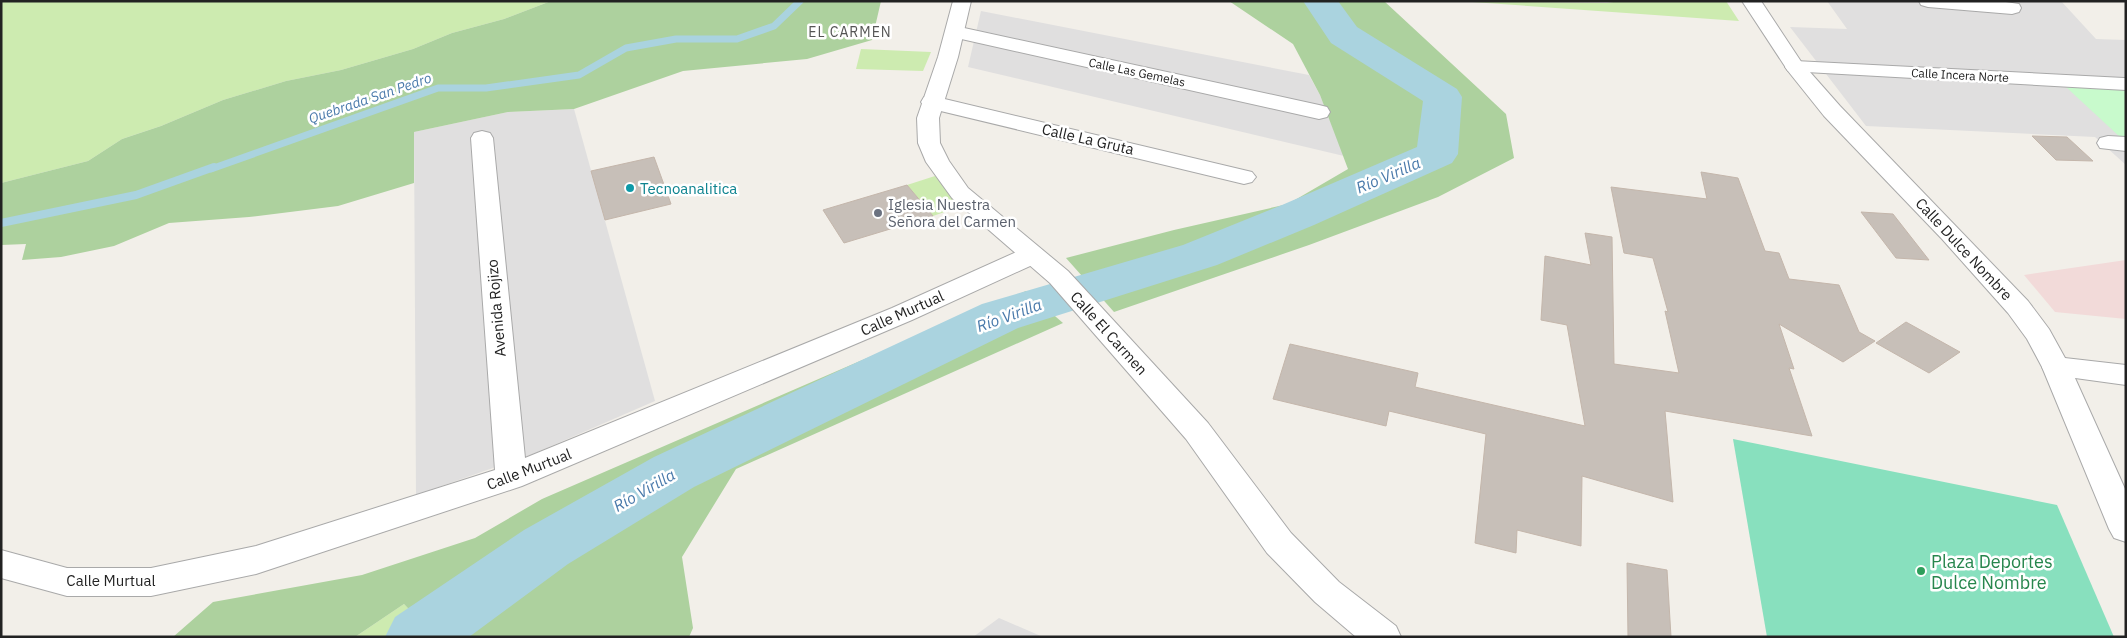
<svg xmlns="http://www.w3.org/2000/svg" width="2127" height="638" font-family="'IBM Plex Sans',sans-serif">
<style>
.residential{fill:#e0dfdf}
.commercial{fill:#f2dad9}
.grass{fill:#cdebb0}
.forest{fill:#add19e}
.park{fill:#c8facc}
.pitch{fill:#88e0be}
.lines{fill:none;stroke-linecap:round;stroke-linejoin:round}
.stream-far1{stroke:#aad3df;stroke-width:7}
.stream{stroke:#aad3df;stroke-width:8}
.river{fill:#aad3df;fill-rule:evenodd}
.building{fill:#c7bfb8;stroke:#c4b6ab}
.minor-casing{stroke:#a9a9a9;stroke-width:2}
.tertiary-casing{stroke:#a9a9a9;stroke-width:2}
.minor{fill:#fff;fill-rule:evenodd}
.tertiary{fill:#fff;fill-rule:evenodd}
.culture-dot{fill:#0f9aa8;stroke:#fff;stroke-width:2}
.worship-dot{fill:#6b7280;stroke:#fff;stroke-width:2}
.leisure-dot{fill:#2e9e5b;stroke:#fff;stroke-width:2}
.labels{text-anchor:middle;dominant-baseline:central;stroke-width:5;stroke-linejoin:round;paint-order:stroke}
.far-street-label{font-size:12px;fill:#222;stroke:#fff}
.far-neighbourhood-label{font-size:14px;letter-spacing:1px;fill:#555;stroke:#fff}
.far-water-label{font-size:14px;font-style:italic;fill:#4a7aab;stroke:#fff}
.street-label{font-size:15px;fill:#222;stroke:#fff}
.culture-label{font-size:15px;fill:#0d838f;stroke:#fff;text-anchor:start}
.worship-label{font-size:15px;fill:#5b616d;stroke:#fff;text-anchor:start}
.water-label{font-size:16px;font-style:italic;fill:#4a7aab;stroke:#fff}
.near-leisure-label{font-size:18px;fill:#27864d;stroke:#fff;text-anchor:start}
</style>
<rect width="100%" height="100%" fill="#f2efe9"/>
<!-- residential -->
<g class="residential">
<path d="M1827,1H2061L2096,39L2126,40V165L2095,137L1866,126L1790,27L1847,29Z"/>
<path d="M981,11L1309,75L1320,95L1344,156L968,67Z"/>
<path d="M574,109L655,401L533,454L416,495L414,132L508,112Z"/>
<path d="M999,618L1043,637H973Z"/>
</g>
<!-- commercial -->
<path class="commercial" d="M2126,260V319L2055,312L2024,275Z"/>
<!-- grass -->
<g class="grass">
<path d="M1,1H551L504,19L452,33L413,49L341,70L286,81L223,100L161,126L122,139L88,161L1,183Z"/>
<path d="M1458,1L1607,3L1620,1H1726L1739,21Z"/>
<path d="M861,49L931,52L923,71L856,69Z"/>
<path d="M935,176L962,206L933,216L907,185Z"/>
<path d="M404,604L435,637H355Z"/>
</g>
<!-- forest -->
<g class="forest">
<path d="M551,1H881L872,40L807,59L683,71L574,109L508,112L414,132V183L338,206L249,217L169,223L114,246L61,257L22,260L26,244L1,245V183L88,161L122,139L161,126L223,100L286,81L341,70L413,49L452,33L504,19Z"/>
<path d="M1229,1H1384L1506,114L1514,158L1438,197L1309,245L1114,312L1066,258L1174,230L1288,204L1348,169L1320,95L1293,44Z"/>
<path d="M1026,291L1063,323L736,469L682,557L693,628L689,637H435L404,604L355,637H173L213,602L362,575L475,538L542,499L860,361Z"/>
</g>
<!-- park -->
<path class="park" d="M2066,87L2126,90V138H2121Z"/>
<!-- pitch -->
<path class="pitch" d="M1733,439L2057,505L2114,637H1767Z"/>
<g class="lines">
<!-- stream-far1 -->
<path class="stream-far1" d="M211,169L438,88H486L579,75L626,48L676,39H737L774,26L800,1"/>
<!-- stream -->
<path class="stream" d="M1,223L136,195L214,167"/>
<!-- river -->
<path class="river" d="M1303,1H1338L1357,27L1457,89L1462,97L1458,154L1452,163L1314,225L1217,265L1018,328L694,487L568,564L469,637H385L395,617L524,530L654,457L982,304L1183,245L1282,205L1417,147L1423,101L1331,43Z"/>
</g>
<!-- building -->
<g class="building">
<path d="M2032,136L2067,137L2093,161L2056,160Z"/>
<path d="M654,157L671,204L605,220L591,171Z"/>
<path d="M1701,172L1738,178L1765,251L1779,253L1789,279L1839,285L1859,332L1875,341L1843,362L1779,324L1794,369L1789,368L1812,436L1665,411L1673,502L1582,476L1581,546L1517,530L1516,553L1475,543L1486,434L1389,411L1386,426L1273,399L1290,344L1418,373L1415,387L1585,426L1567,325L1541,320L1545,256L1591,265L1585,233L1612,237L1614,364L1679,373L1665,311L1668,312L1653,258L1624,253L1611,187L1707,199Z"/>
<path d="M907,185L933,216L844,243L823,210Z"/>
<path d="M1861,212L1893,214L1929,260L1896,258Z"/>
<path d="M1906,322L1960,352L1929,373L1876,343Z"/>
<path d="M1627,563L1667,570L1671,637H1628Z"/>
</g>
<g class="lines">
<!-- minor casing -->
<g class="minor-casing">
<g id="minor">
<path d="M1919,1H1999L2019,4L2021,8L2019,12L2012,14L1928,7L1921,5Z"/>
<path d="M955,26L1319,105L1327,107L1330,112L1327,117L1319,119L948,36L945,32L948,28Z"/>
<path d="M1795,61L2124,78H2126V90L1788,71L1785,67L1788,63Z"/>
<path d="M932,96L1252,172L1256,177L1252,182L1244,184L924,107L921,102L924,97Z"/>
<path d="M482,131L490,133L493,138L525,458L892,308L1023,249L1032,247L1041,249L1045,255L1041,261L912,320L522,486L256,574L151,596H67L1,578V550L67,568H151L256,546L495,470L471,138L474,133Z"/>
<path d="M2108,136L2126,137V151L2100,148L2097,143L2100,138Z"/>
<path d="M2056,357L2126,365V385L2046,374L2042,367L2046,360Z"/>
</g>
</g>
<!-- tertiary casing -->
<g class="tertiary-casing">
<g id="tertiary">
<path d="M953,1H971L958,57L939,118L940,143L949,161L968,188L1068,271L1208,423L1291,533L1339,582L1396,626L1401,637H1356L1315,602L1267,553L1186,439L1050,283L952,198L926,162L918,143L917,118L938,57Z"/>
<path d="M1742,1H1761L1802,63L1840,106L2028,301L2049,329L2070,367L2126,491V542L2114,538L2109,529L2042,367L2027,339L2008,313L1942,239L1824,116L1788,71Z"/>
</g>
</g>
<!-- minor -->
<use href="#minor" class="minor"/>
<!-- tertiary -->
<use href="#tertiary" class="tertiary"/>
</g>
<!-- markers -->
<circle class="culture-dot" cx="630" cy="188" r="5"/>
<circle class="worship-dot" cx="878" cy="213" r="5"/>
<circle class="leisure-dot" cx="1921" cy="571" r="5"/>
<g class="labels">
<!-- far-street labels -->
<g class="far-street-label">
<text transform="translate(1137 72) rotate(12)">Calle Las Gemelas</text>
<text transform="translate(1960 75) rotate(3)">Calle Incera Norte</text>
</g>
<!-- far-neighbourhood labels -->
<g class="far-neighbourhood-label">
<text x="850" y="32">EL CARMEN</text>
</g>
<!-- far-water labels -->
<g class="far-water-label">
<text transform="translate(370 98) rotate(-19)">Quebrada San Pedro</text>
</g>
<!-- street labels -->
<g class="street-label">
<text transform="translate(1088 139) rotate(13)">Calle La Gruta</text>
<text transform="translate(1964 249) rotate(47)">Calle Dulce Nombre</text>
<text transform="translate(496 308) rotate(-95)">Avenida Rojizo</text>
<text transform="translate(902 313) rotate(-24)">Calle Murtual</text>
<text transform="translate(1109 333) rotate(48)">Calle El Carmen</text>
<text transform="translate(529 469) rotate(-21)">Calle Murtual</text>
<text x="111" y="580">Calle Murtual</text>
</g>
<!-- culture labels -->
<g class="culture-label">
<text x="640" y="188">Tecnoanalitica</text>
</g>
<!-- worship labels -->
<g class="worship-label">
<text x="888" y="204">Iglesia Nuestra<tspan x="888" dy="17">Señora del Carmen</tspan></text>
</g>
<!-- water labels -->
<g class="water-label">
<text transform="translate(1388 175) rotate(-23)">Río Virilla</text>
<text transform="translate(1009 315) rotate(-20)">Río Virilla</text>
<text transform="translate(644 490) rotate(-30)">Río Virilla</text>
</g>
<!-- near-leisure labels -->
<g class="near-leisure-label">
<text x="1931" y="561">Plaza Deportes<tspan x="1931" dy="21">Dulce Nombre</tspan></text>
</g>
</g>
<!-- border -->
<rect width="2127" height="638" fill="none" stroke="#222222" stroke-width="5"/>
</svg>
